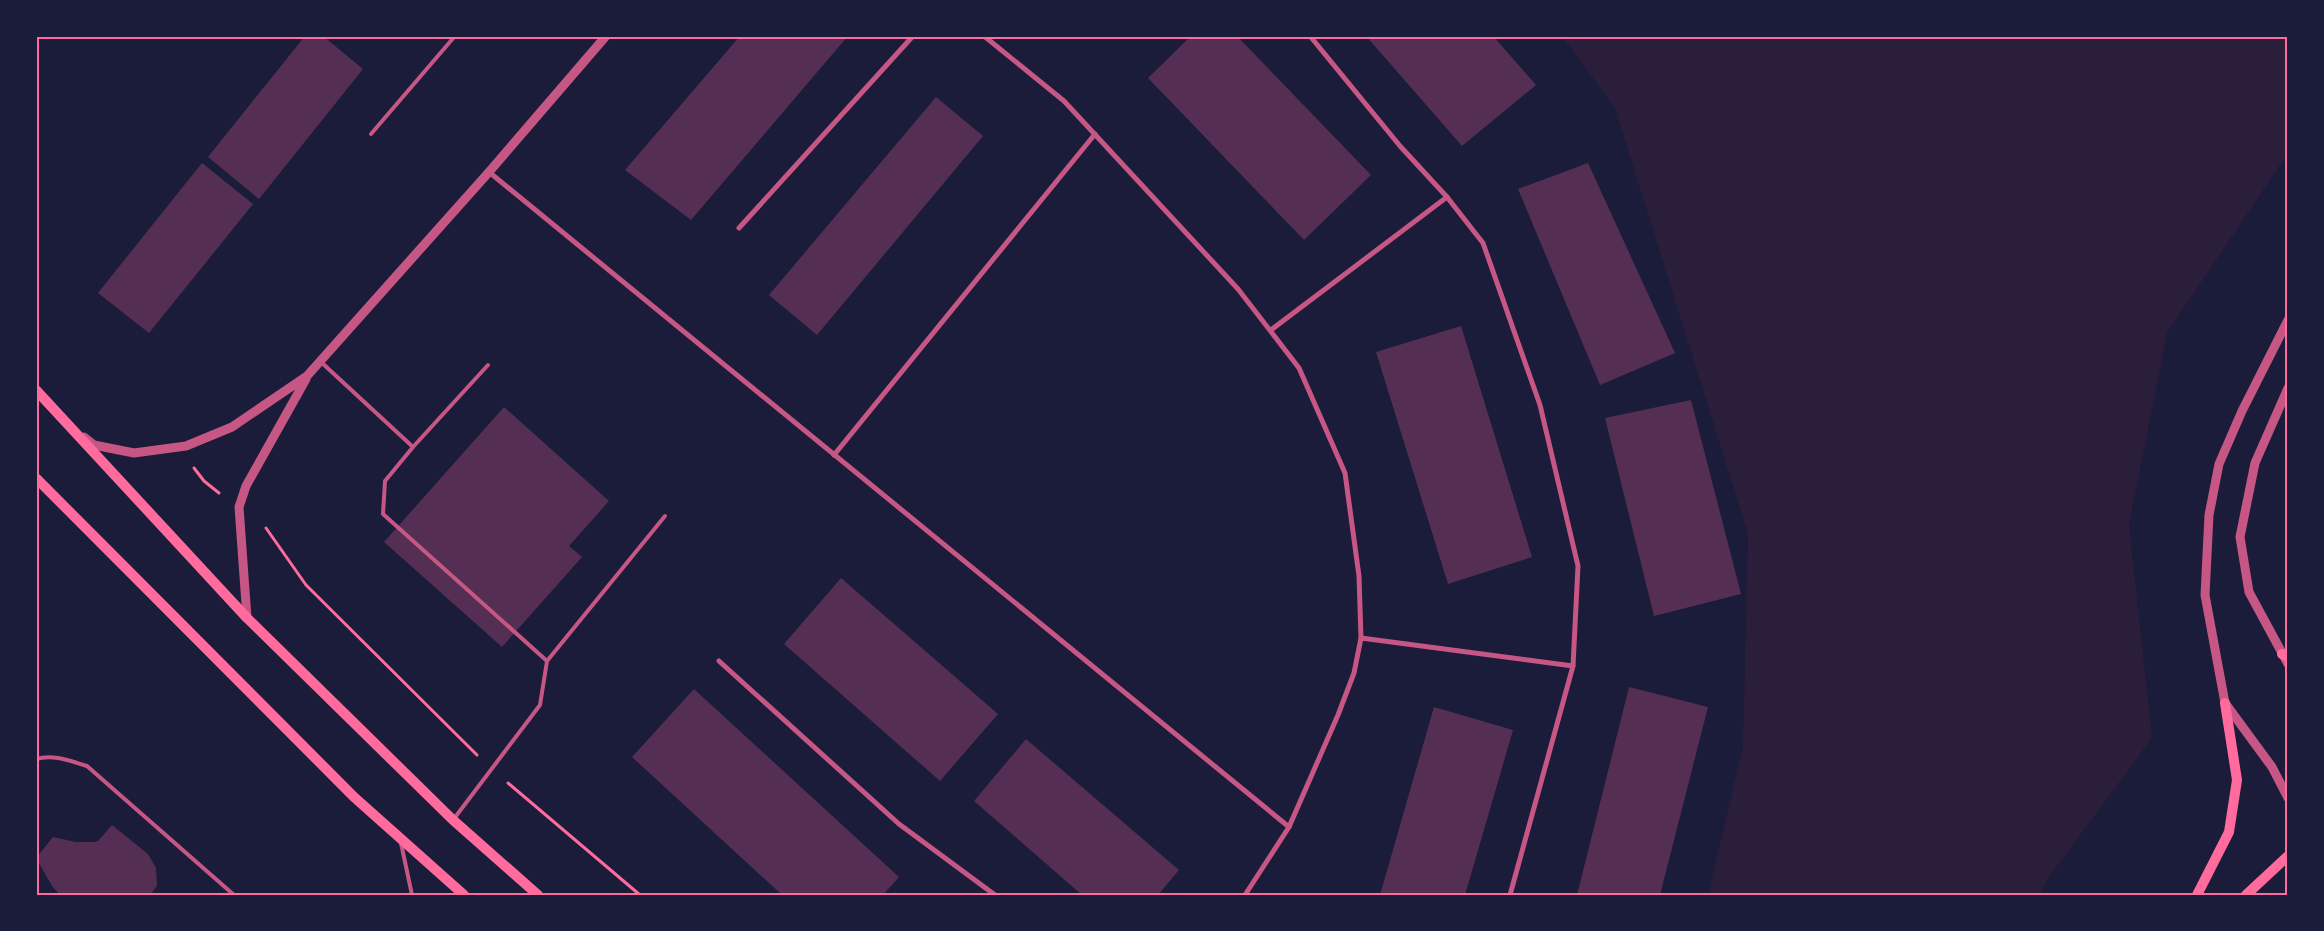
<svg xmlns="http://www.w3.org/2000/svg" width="2324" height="931" font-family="Quicksand,sans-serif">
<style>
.green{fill:#2a1e3b}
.building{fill:#542f53}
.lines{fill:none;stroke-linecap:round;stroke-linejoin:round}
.path{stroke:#ff6b9d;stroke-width:3}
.service{stroke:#c65784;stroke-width:4}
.minor{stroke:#c65784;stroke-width:5}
.tertiary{stroke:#c65784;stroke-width:9}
.secondary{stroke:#ff6b9d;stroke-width:10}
.neatline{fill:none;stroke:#ff6b9d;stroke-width:2}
</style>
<rect width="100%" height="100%" fill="#1b1b3a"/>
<!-- green -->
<path class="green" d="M1562,36H2288V153L2167,333L2129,524L2152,738L2049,877L2039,895H1708L1743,747L1748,534L1615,108Z"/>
<!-- building -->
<g class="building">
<path d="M305,36H323L363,69L259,199L208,157Z"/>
<path d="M740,36H848L691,220L625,170Z"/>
<path d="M1191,36H1237L1371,175L1304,240L1148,78Z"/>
<path d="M1366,36H1493L1536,85L1462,146Z"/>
<path d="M936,97L983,136L817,335L769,295Z"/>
<path d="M202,163L253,204L149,333L98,293Z"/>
<path d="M1588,163L1675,353L1600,385L1518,189Z"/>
<path d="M1461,326L1532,557L1448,584L1376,352Z"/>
<path d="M1691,400L1741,594L1654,616L1605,418Z"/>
<path d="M504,407L609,501L569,546L582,557L502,647L384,542Z"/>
<path d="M841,578L998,714L940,781L784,644Z"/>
<path d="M1629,687L1708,707L1660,895H1577Z"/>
<path d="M694,689L899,877L883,895H782L632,757Z"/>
<path d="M1434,707L1513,730L1465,895H1380Z"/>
<path d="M1026,739L1179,870L1158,895H1082L974,801Z"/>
<path d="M112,825L148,854L156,868L157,886L150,895H60L52,886L36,858L53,837L76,842H94L98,841Z"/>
</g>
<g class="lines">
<!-- path -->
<g class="path">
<path d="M194,468L204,481L219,493"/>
<path d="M266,528L306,585L477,755"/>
<path d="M508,783L640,895"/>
</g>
<!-- service -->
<g class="service">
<path d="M371,134L455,36"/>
<path d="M321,362L413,447L385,481L383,514L547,661L540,705L453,820"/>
<path d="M413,447L488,365"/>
<path d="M547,661L665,516"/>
<path d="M36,759C54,754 70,761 87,766L234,895"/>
<path d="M401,843L412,895"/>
</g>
<!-- minor -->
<g class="minor">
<path d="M984,36L1064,101L1238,289L1299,368L1345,473L1359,576L1361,638L1354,673L1338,715L1289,827L1245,895"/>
<path d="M1310,36L1400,146L1447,197L1483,243L1540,405L1578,566L1573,666L1510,895"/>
<path d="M489,172L1289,827"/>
<path d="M739,228L913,36"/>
<path d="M1271,330L1447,197"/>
<path d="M834,455L1095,134"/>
<path d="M1361,638L1573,666"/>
<path d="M719,661L899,824L995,895"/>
</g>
<!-- tertiary -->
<g class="tertiary">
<path d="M2288,320L2242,411L2219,464L2209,515L2205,595L2225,703L2272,767L2288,798"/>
<path d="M2288,388L2255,463L2240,537L2249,592L2288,664"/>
<path d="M84,437L94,445L134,453L186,446L232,427L307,376L489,172L606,36"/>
<path d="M247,618L239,507L246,486L306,379"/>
</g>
<!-- secondary -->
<g class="secondary">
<path d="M36,390L247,618L453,820L538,895"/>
<path d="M36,478L354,797L464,895"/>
<path d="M2282,654L2288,657"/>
<path d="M2197,895L2229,832L2237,780L2225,703"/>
<path d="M2246,895L2288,856"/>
</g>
</g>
<!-- border -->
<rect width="2324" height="931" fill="none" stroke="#1b1b3a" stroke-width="75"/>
<rect x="38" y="38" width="2248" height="856" class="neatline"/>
</svg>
